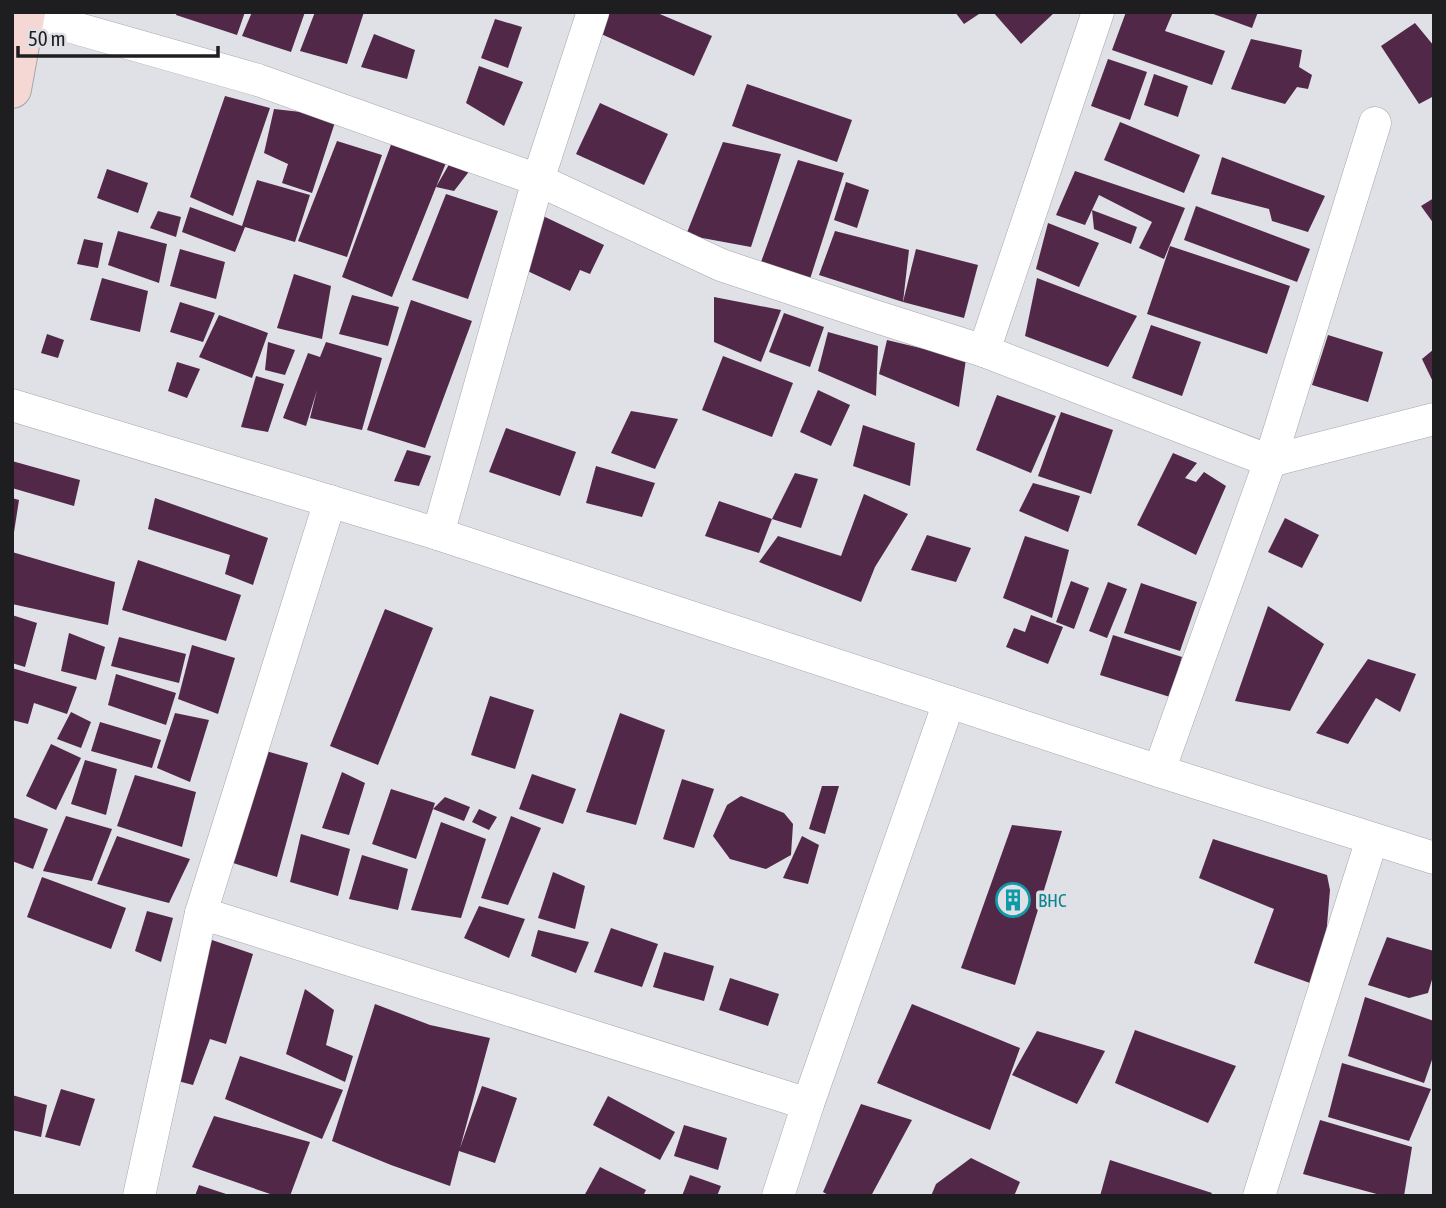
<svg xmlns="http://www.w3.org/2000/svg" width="1446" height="1208" font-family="'Asap Condensed',sans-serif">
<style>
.building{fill:#512848}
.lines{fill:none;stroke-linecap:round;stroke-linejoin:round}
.minor-casing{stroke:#a5a6aa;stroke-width:33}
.secondary-casing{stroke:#a5a6aa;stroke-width:40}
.minor{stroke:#fff;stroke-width:32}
.secondary{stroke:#f5d7d3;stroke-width:38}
.labels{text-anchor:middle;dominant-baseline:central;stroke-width:7;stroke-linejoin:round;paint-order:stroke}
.culture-label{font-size:19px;fill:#0d838f;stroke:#e0e1e6;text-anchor:start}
</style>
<rect width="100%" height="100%" fill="#e0e1e6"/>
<!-- building -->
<g class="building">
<path d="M177,12H245L237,35L176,15Z"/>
<path d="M252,12H305L291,52L242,36Z"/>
<path d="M315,12H364L347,64L300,51Z"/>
<path d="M609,12H655L712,36L694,76L599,33Z"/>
<path d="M955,12H982L964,24Z"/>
<path d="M993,12H1055L1021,44Z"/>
<path d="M1126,12H1173L1165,31L1225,51L1212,85L1112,50Z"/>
<path d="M1208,12H1258L1252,28Z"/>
<path d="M495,19L522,27L508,68L481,58Z"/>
<path d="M1415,23L1434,46V96L1419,104L1381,46Z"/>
<path d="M374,34L415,50L407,79L361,67Z"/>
<path d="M1251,39L1302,50L1299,67L1312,75L1308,89L1297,87L1285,104L1231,89Z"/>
<path d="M1108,59L1147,72L1130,120L1091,106Z"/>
<path d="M479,66L523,82L504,126L466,103Z"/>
<path d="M1154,74L1188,86L1178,117L1144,105Z"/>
<path d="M747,84L852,120L837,162L732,126Z"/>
<path d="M225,96L270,108L233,216L190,197Z"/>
<path d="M600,103L668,134L644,185L576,154Z"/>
<path d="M274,109L337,116L312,193L282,183L288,164L264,153Z"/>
<path d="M1120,122L1200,155L1184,193L1104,160Z"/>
<path d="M337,141L382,155L347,257L298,241Z"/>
<path d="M392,142L446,163L436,187L451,161L471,169L454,191L436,187L392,297L342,277Z"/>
<path d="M723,142L781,154L751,247L686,235Z"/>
<path d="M1222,157L1325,196L1308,232L1272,221L1269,209L1211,194Z"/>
<path d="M798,160L844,173L810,279L761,262Z"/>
<path d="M107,169L148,183L138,213L97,198Z"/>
<path d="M1075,171L1185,208L1164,259L1139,248L1152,222L1099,195L1085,225L1056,215Z"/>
<path d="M257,180L310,195L295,242L245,227L235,252L182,232L190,207L242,226Z"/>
<path d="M846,182L869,190L857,228L834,220Z"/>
<path d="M446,194L498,211L468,299L412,280Z"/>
<path d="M1434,198V224L1421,206Z"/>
<path d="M1196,206L1310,249L1297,282L1184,240Z"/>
<path d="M1092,210L1137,227L1131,244L1094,229Z"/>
<path d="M158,211L181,217L176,237L150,228Z"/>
<path d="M543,216L604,245L590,274L580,270L570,291L519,267Z"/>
<path d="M1048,223L1099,243L1079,287L1036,269Z"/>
<path d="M118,231L167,244L159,283L108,265Z"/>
<path d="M835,231L909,250L903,302L819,275Z"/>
<path d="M84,239L103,243L98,268L77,264Z"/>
<path d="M1170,246L1290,286L1267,354L1147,314Z"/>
<path d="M180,249L225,262L216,299L170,286Z"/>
<path d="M916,249L978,265L964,318L903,302Z"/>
<path d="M294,274L331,286L322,339L277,328Z"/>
<path d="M102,278L148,291L140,332L90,320Z"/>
<path d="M1037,278L1137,316L1108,367L1025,336Z"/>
<path d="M352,295L399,307L388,346L339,334Z"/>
<path d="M714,297L781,310L761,362L714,342Z"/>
<path d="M411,300L472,321L425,448L367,430Z"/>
<path d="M180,302L215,313L203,342L170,332Z"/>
<path d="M784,313L824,327L810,367L769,352Z"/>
<path d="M219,315L268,333L252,378L199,357Z"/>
<path d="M1151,325L1201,342L1182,396L1132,378Z"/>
<path d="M828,332L878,346L876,396L818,371Z"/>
<path d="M47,334L64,340L58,358L41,353Z"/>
<path d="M1328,335L1383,352L1368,402L1312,385Z"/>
<path d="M887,340L966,359L959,407L879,374Z"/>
<path d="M268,342L295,350L285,375L265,370Z"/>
<path d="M326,342L382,358L362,430L310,418L317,390L306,426L283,418L308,353L320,357Z"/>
<path d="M1434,349V384L1422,359Z"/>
<path d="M723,356L793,383L772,437L702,410Z"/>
<path d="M177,362L200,369L187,398L168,391Z"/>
<path d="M256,376L284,384L268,432L241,427Z"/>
<path d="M818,390L850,405L831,446L800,432Z"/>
<path d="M997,395L1056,416L1031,473L976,450Z"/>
<path d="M631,411L678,419L655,469L611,453Z"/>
<path d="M1061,412L1113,430L1091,494L1038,476Z"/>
<path d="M863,425L915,443L910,486L853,466Z"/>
<path d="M506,428L576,452L560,496L489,472Z"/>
<path d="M407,450L431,456L419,486L394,481Z"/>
<path d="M1173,453L1197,463L1185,478L1196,482L1204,472L1226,486L1196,555L1137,525Z"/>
<path d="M12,461L80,480L74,506L12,488Z"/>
<path d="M596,466L655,483L642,517L586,503Z"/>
<path d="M795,473L818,479L801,528L772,519Z"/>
<path d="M1033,483L1080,496L1068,532L1019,511Z"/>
<path d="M864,494L908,514L875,567L861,602L759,562L778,536L841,556Z"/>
<path d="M12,498L19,500L14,532L12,531Z"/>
<path d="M155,498L268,538L253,585L225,574L230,555L148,529Z"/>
<path d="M719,501L772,519L759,553L705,536Z"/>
<path d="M1285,518L1319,535L1302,568L1268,552Z"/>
<path d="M927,535L971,548L956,582L911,570Z"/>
<path d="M1025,536L1069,550L1052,618L1003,598Z"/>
<path d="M12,552L115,582L108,625L12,604Z"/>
<path d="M138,560L241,595L226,641L122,610Z"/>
<path d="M1071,581L1089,588L1074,629L1056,622Z"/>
<path d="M1108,582L1127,589L1107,638L1089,631Z"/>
<path d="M1141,583L1197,602L1180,651L1124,633Z"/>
<path d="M1268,606L1324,644L1290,711L1235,701Z"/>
<path d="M385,609L433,628L378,765L330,746Z"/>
<path d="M12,615L37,623L25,667L12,663Z"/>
<path d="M1031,615L1063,627L1048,664L1006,647L1014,628L1025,632Z"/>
<path d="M69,633L105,647L96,680L61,671Z"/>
<path d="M1113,635L1182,657L1170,697L1100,675Z"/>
<path d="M119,637L186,654L179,683L111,666Z"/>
<path d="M192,645L235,658L218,714L178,699Z"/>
<path d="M1368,659L1416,674L1400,712L1376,698L1348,744L1316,733Z"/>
<path d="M12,668L77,687L67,714L34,703L28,724L12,720Z"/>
<path d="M116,674L176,693L166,725L108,705Z"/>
<path d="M490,696L534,710L515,769L471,755Z"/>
<path d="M71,712L91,722L81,748L57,739Z"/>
<path d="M175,713L209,720L190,782L157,768Z"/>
<path d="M620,713L665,730L636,825L586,812Z"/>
<path d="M100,722L161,740L152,768L91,751Z"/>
<path d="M51,744L81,758L56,810L26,796Z"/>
<path d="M266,751L308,763L277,877L230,862Z"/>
<path d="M85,760L117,769L106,815L71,804Z"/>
<path d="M342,772L365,783L349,835L322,828Z"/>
<path d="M532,774L576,789L563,824L519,809Z"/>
<path d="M135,775L196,792L182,847L117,826Z"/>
<path d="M682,779L714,789L694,848L663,839Z"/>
<path d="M822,786H839L825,834L809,829Z"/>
<path d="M391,789L435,803L416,859L372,844Z"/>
<path d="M741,796L784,813L793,824L791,855L766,869L730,859L713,836L727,805Z"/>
<path d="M445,797L470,807L464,821L433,809Z"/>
<path d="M479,809L497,817L489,830L472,822Z"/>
<path d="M66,816L112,829L92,881L43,871Z"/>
<path d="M511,816L541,828L508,905L481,898Z"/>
<path d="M12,817L48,829L33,869L12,861Z"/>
<path d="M441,822L486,839L461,918L411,910Z"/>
<path d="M1012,825L1062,831L1015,985L961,968Z"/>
<path d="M301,834L350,849L338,896L290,882Z"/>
<path d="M117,836L190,859L169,903L97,884Z"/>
<path d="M802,836L819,845L808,884L783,878Z"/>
<path d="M1213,839L1327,875L1330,890L1326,937L1310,983L1254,963L1274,909L1199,878Z"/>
<path d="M362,855L408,869L398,910L349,899Z"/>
<path d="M553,872L585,886L575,929L538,918Z"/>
<path d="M42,877L126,908L111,949L27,917Z"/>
<path d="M479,906L525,919L509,958L464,938Z"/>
<path d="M147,911L173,918L161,962L135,951Z"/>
<path d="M611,928L658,944L642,987L594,972Z"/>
<path d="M538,930L589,942L576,973L531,956Z"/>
<path d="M1387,937L1434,951V973L1428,993L1409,998L1368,985Z"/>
<path d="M212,940L253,954L226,1044L210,1039L193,1085L174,1080L180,1031Z"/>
<path d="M664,952L714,966L704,1001L653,987Z"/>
<path d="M730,978L779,994L768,1026L719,1010Z"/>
<path d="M305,989L334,1010L326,1045L353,1056L345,1082L286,1054Z"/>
<path d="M1365,997L1434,1021V1054L1424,1083L1348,1056Z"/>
<path d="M375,1004L430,1025L490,1038L460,1148L482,1086L517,1098L495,1163L459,1151L450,1186L391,1165L332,1141Z"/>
<path d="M912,1004L1020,1048L990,1130L877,1083Z"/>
<path d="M1135,1030L1236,1066L1208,1123L1115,1083Z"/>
<path d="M1037,1031L1105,1051L1077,1104L1012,1075Z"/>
<path d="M240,1056L343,1090L322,1139L225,1099Z"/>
<path d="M1342,1063L1431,1089L1409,1141L1328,1117Z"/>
<path d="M61,1089L95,1099L80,1146L45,1137Z"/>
<path d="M12,1095L47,1105L41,1137L12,1130Z"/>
<path d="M608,1096L675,1132L660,1160L593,1125Z"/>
<path d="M861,1104L912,1120L871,1196H830L823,1192Z"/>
<path d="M214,1116L310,1142L290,1196H276L192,1167Z"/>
<path d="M1320,1120L1412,1147L1404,1196H1384L1303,1174Z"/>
<path d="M684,1125L727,1138L718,1170L674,1156Z"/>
<path d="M971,1158L1020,1182L1014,1196H931L936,1184Z"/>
<path d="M1110,1160L1212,1193L1210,1196H1100Z"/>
<path d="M600,1167L646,1190L643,1196H584Z"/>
<path d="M690,1175L721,1186L717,1196H682Z"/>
<path d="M199,1185L229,1195V1196H195Z"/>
</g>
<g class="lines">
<!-- minor casing -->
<g class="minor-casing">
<g id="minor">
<path d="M26,14L258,80L538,180L721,265L874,316L984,351L1270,461L1434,419"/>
<path d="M984,351L1098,12"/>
<path d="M12,405L438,534L1159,771L1434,858"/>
<path d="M438,534L538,180L593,12"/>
<path d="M1159,771L1270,461L1375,123"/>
<path d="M201,913L808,1104"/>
<path d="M139,1196L201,913L330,501"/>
<path d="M778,1196L808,1104L949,702"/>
<path d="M1259,1196L1372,839"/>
</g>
</g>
<!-- secondary casing -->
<g class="secondary-casing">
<path id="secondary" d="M12,89L26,12"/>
</g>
<!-- minor -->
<use href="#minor" class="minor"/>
<!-- secondary -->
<use href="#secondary" class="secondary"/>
</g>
<!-- icons -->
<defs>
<g id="building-ring" transform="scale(1.75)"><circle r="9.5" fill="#e0e1e6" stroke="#0f9aa8" stroke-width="1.5"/><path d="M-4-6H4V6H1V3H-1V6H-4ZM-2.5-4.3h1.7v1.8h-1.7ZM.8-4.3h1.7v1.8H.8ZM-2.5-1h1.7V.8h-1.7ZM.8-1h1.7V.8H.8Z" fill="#0f9aa8"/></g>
</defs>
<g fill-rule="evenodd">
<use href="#building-ring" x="1013" y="900"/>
</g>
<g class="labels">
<!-- culture labels -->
<g class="culture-label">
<text x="1038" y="900">BHC</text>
</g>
</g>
<!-- border -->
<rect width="1446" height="1208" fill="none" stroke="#1e1e20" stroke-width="28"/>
<!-- scale -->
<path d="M18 46v10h200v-10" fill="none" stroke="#1e1e20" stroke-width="3.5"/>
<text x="28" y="46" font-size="21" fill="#1e1e20" stroke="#e0e1e6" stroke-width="5" paint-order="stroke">50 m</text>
</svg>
